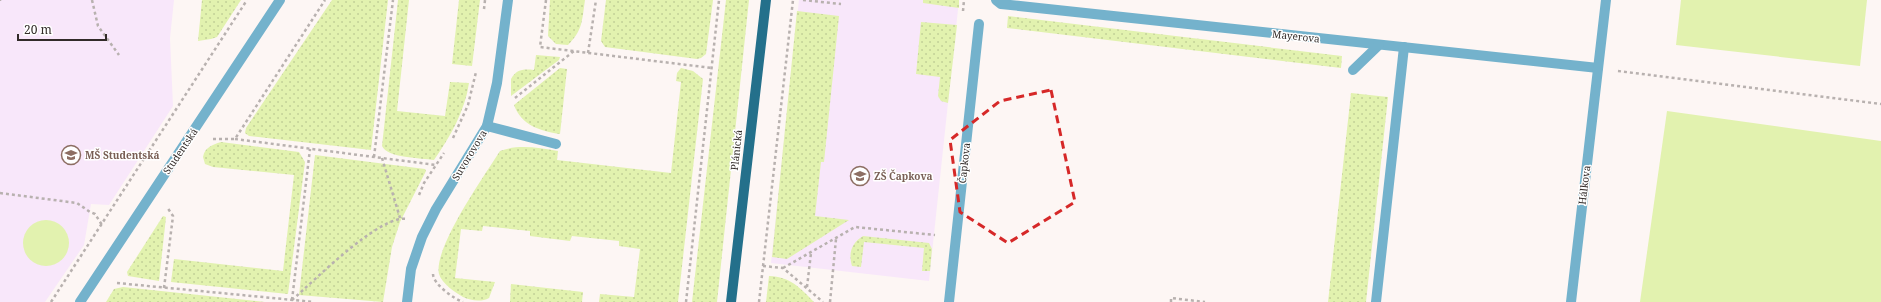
<svg xmlns="http://www.w3.org/2000/svg" width="1881" height="302" font-family="'Noto Serif',serif">
<style>
.education{fill:#f8e7fa}
.grass{fill:url(#grass-dots)}
.park{fill:#e2f2af}
.lines{fill:none;stroke-linecap:round;stroke-linejoin:round}
.path{stroke:#b8b1af;stroke-width:2.5;stroke-dasharray:3 3;stroke-linecap:butt}
.minor{stroke:#74b2cc;stroke-width:10}
.major{stroke:#24708b;stroke-width:10}
.marked{fill:none;stroke:#d62828;stroke-width:3;stroke-dasharray:8 5;stroke-linejoin:round}
.labels{text-anchor:middle;dominant-baseline:central;stroke-width:3;stroke-linejoin:round;paint-order:stroke}
.street-label{font-size:10px;fill:#322b29;stroke:#fff}
.education-label{font-size:10px;font-weight:bold;fill:#785e54;stroke:#fff;text-anchor:start}
</style>
<defs>
<pattern id="grass-dots" width="8" height="8" patternUnits="userSpaceOnUse"><rect width="8" height="8" fill="#e2f2af"/><path d="M2 2h.1M6 6h.1" fill="none" stroke="#c2d097" stroke-width="1.8" stroke-linecap="round"/></pattern>
</defs>
<rect width="100%" height="100%" fill="#fdf6f4"/>
<!-- education -->
<g class="education">
<path d="M0,0H174L170,38L173,106L109,205L91,204L84,245L45,302H0Z"/>
<path d="M799,0H959L929,281L771,263Z"/>
</g>
<!-- grass -->
<g class="grass">
<path d="M202,0H241L217,37L211,39L198,41Z"/>
<path d="M332,0H388L371,150L249,136L245,133L246,128Z"/>
<path d="M398,0H409L397,111L445,116L450,82L469,83C465,111 450,137 434,160C421,158 387,158 382,146Z"/>
<path d="M459,0H480L472,66L452,64Z"/>
<path d="M550,0H585C582,20 583,30 568,45L556,44L548,36Z"/>
<path d="M606,0H713L706,54L701,58L697,59L605,47L601,41Z"/>
<path d="M726,0H749L717,302H692Z"/>
<path d="M923,0H959V8L923,3Z"/>
<path d="M797,11L839,16L824,162H821L815,216L849,220L787,259L772,257Z"/>
<path d="M1008,16L1342,56L1341,68L1007,28Z"/>
<path d="M921,22L957,25L948,103L941,101L938,96L940,77L916,74Z"/>
<path d="M536,55L560,57L559,60L511,96V79C517,69 523,69 534,70Z"/>
<path d="M560,68L567,69L560,134C540,131 521,125 514,105Z"/>
<path d="M681,68L693,71L703,79L678,302H599L600,294L634,297L640,249L619,246V241L572,236L570,241L530,236V231L483,226L482,231L461,229L455,278L495,282L489,298C482,302 471,301 463,297C455,292 442,284 439,274C433,248 485,175 500,151C519,144 538,148 558,151L557,160L671,173L681,82L676,81L677,73Z"/>
<path d="M1351,93L1388,97L1366,302H1328Z"/>
<path d="M221,142L299,152L305,162L288,294L171,282L174,259L283,271L294,175L213,167L205,164L203,157C205,147 212,145 221,142Z"/>
<path d="M315,155L425,169L426,171L400,222L392,247L383,302L299,295Z"/>
<path d="M163,216L166,217L159,281L128,276L127,272Z"/>
<path d="M863,236L929,243L932,249L930,271H922L924,248L864,242L861,267L852,266C848,252 852,243 863,236Z"/>
<path d="M769,276C791,277 799,287 814,302H766Z"/>
<path d="M511,284L583,292L582,302H510Z"/>
<path d="M123,287L265,302H106L114,289Z"/>
</g>
<!-- park -->
<g class="park">
<path d="M1681,0H1867L1860,66L1676,45Z"/>
<path d="M1667,111L1881,141V302H1640Z"/>
<circle cx="46" cy="243" r="23"/>
</g>
<g class="lines">
<!-- path -->
<g class="path">
<path d="M92,0L98,26L119,55"/>
<path d="M546,0L540,47L712,68"/>
<path d="M803,0L841,4"/>
<path d="M0,1V0"/>
<path d="M484,9L485,0"/>
<path d="M963,11L964,0"/>
<path d="M588,53L596,0"/>
<path d="M1618,71L1881,104"/>
<path d="M515,98L574,51"/>
<path d="M453,138L468,105L476,72"/>
<path d="M213,139H235L325,0"/>
<path d="M235,139L436,165"/>
<path d="M374,157L393,0"/>
<path d="M382,158L400,218"/>
<path d="M0,193L77,203L90,212L95,214L102,225"/>
<path d="M419,195L424,183L444,153"/>
<path d="M763,266L783,268L823,302"/>
<path d="M783,268L855,227L935,235"/>
<path d="M433,274C433,284 454,299 463,302"/>
<path d="M117,283L314,302"/>
<path d="M807,287L811,253"/>
<path d="M164,288L173,216L167,207"/>
<path d="M292,300L310,149"/>
<path d="M292,300C314,281 380,214 407,219"/>
<path d="M51,302L247,0"/>
<path d="M686,302L719,0"/>
<path d="M759,302L793,0"/>
<path d="M830,302L836,239"/>
<path d="M1171,302V298L1205,302"/>
</g>
<!-- minor -->
<g class="minor">
<path d="M996,0L1001,4L1598,68"/>
<path d="M1353,70L1379,45"/>
<path d="M487,126L556,144"/>
<path d="M80,302L280,0"/>
<path d="M407,302L411,269L422,237L436,209L487,126L497,83L508,0"/>
<path d="M949,302L979,24"/>
<path d="M1376,302L1404,47"/>
<path d="M1571,302L1606,0"/>
</g>
<!-- major -->
<path class="major" d="M731,302L766,0"/>
</g>
<!-- marked area -->
<path class="marked" d="M1051,90L1075,202L1008,243L960,212L950,140L1000,101Z"/>
<!-- icons -->
<defs>
<g id="school-ring" transform="scale(1)"><circle r="9.5" fill="#fff" stroke="#8d6e63" stroke-width="1.5"/><path d="M0-5L7-2L0 1L-7-2ZM-4 1L0 2.5L4 1V4Q0 6-4 4Z" fill="#8d6e63"/></g>
</defs>
<g fill-rule="evenodd">
<use href="#school-ring" x="71" y="155"/>
<use href="#school-ring" x="860" y="176"/>
</g>
<g class="labels">
<!-- street labels -->
<g class="street-label">
<text transform="translate(1296 36) rotate(6)">Mayerova</text>
<text transform="translate(736 150) rotate(-84)">Plánická</text>
<text transform="translate(180 151) rotate(-56)">Studentská</text>
<text transform="translate(469 155) rotate(-59)">Suvorovova</text>
<text transform="translate(964 163) rotate(-84)">Čapkova</text>
<text transform="translate(1584 185) rotate(-83)">Hálkova</text>
</g>
<!-- education labels -->
<g class="education-label">
<text x="85" y="155">MŠ Studentská</text>
<text x="874" y="176">ZŠ Čapkova</text>
</g>
</g>
<!-- scale -->
<path d="M18 34v6h88v-6" fill="none" stroke="#322b29" stroke-width="2"/>
<text x="24" y="34" font-size="12" fill="#322b29" stroke="#ffffff" stroke-width="3" paint-order="stroke">20 m</text>
</svg>
